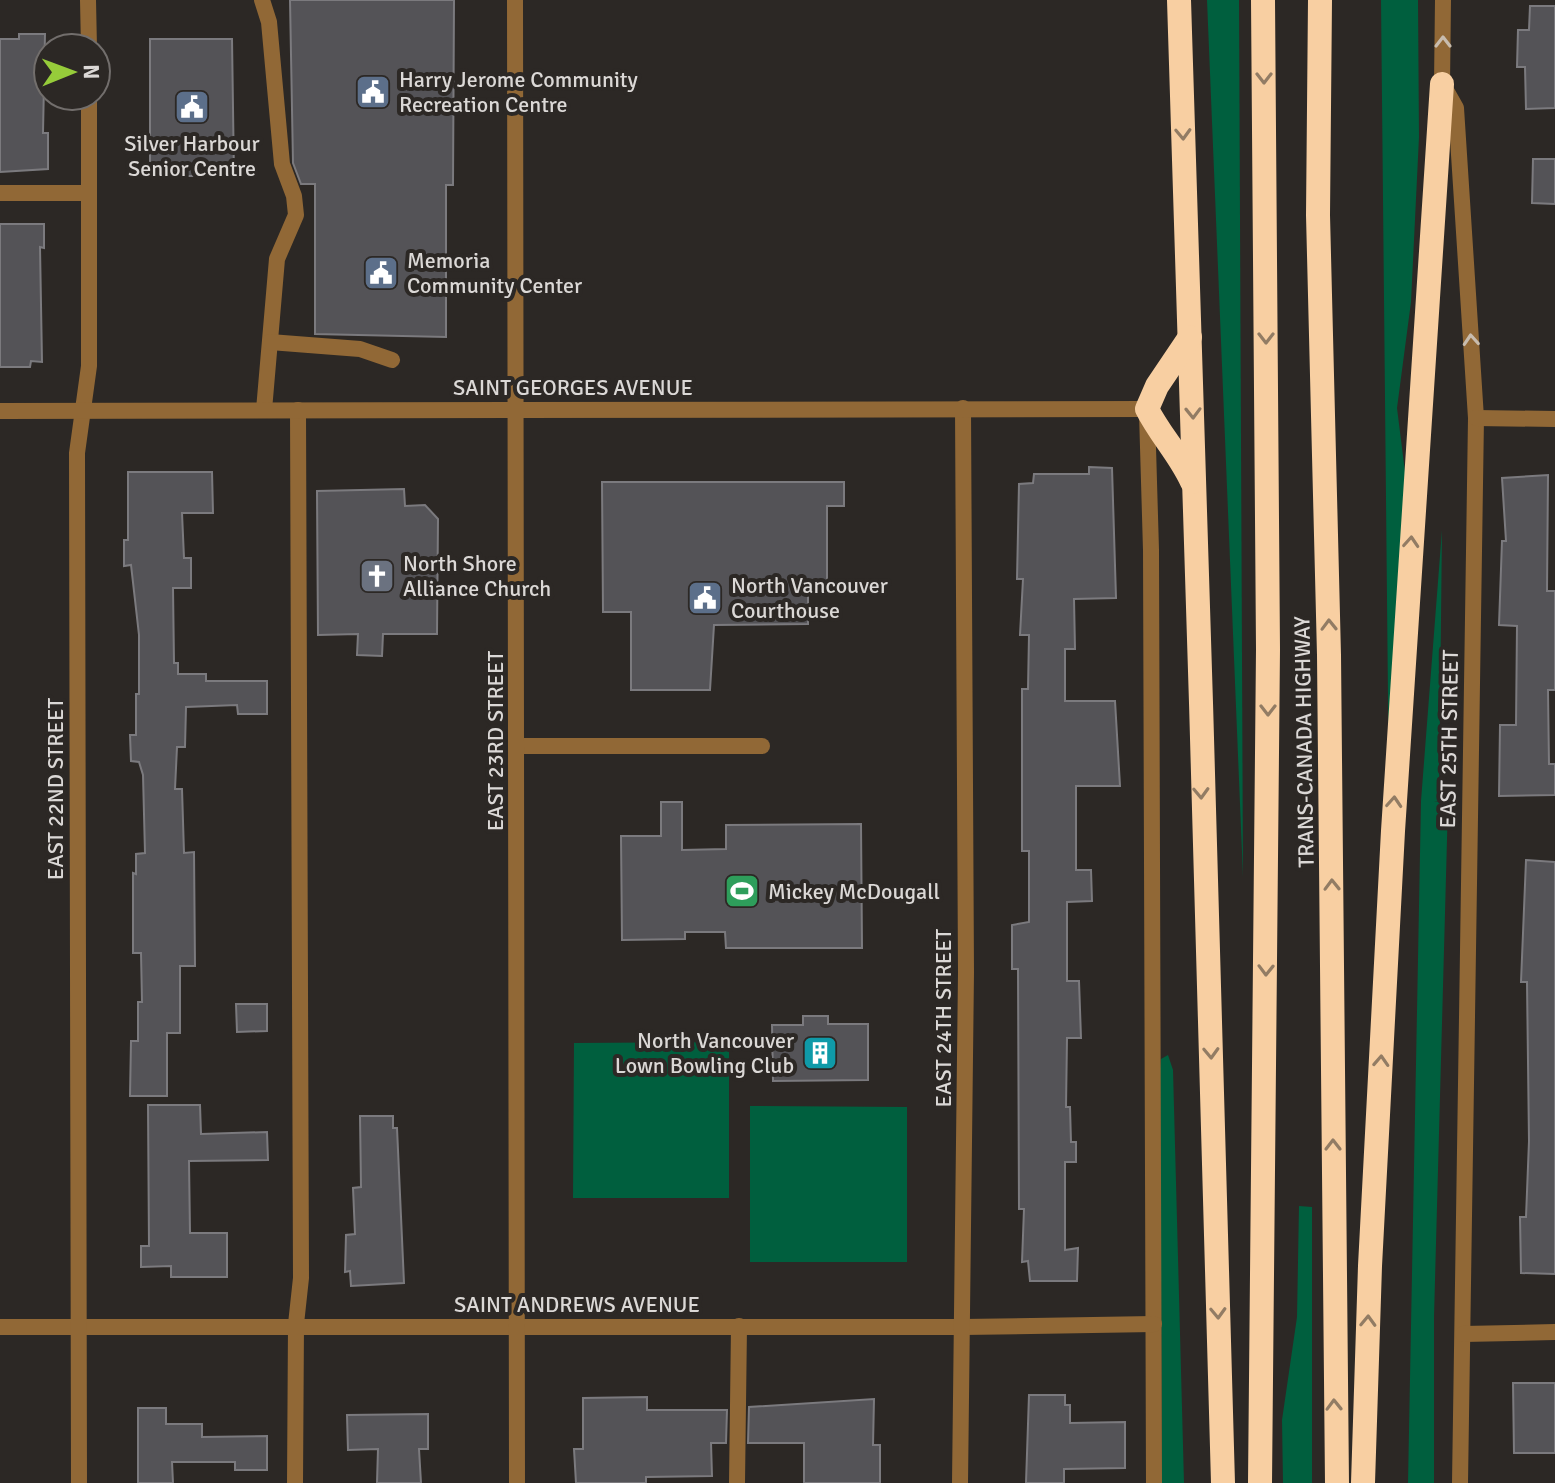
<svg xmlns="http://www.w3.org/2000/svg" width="1555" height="1483" font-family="Signika,sans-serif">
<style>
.green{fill:#005f3e}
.building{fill:#545357;stroke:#7b7a7e;stroke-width:2}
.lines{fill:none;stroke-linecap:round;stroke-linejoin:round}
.service{stroke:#916836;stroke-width:16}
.minor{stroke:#916836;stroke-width:16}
.tertiary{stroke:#916836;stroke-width:16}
.motorway{stroke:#f8cfa2;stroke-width:24}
.oneway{stroke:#c8bcae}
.oneway2{stroke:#927c64}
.labels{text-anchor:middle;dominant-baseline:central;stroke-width:8;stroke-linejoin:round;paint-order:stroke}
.poi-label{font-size:22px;fill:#dbd8d6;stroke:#2c2825;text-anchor:start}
.street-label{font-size:22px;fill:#dbd8d6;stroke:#2c2825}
</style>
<rect width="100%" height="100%" fill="#2c2825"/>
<!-- green -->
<g class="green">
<path d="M1207,0H1239L1243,877Z"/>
<path d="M1381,0H1418L1419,137L1411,302L1397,408L1408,496L1389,799Z"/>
<path d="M1442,530L1439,801H1434L1448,803L1434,1317V1483H1408L1421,801Z"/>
<path d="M729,1042V1198H573L574,1043Z"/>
<path d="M1168,1055L1173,1070L1184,1483H1162L1160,1068L1161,1059Z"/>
<path d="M750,1106L907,1107V1262H750Z"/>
<path d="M1299,1206L1312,1207V1483H1283L1282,1420L1297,1317Z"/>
</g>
<!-- building -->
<g class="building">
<path d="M290,0H454L453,185H446V337L315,334V184H301L293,163Z"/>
<path d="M1530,6H1555V108L1526,109L1525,67H1517L1518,30H1529Z"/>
<path d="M19,34H45L43,133H48V169L0,172V39H19Z"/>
<path d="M150,39H232L234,176H150Z"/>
<path d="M1533,159H1555V204L1532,203Z"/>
<path d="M0,224H44V248L40,247L42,362L31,361L30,367H0Z"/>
<path d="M1089,467L1112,468L1116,598L1074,599L1075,649H1065V701H1115L1120,786H1076V870H1091L1092,901L1067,902V981H1079L1081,1038H1067L1066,1107H1070L1071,1142H1076V1162H1065V1250L1078,1248L1077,1281H1030L1028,1261L1022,1262L1024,1209H1019L1018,969H1012V925L1029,922V851H1022V689H1028L1029,635H1020L1023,579H1017L1019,484L1033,483L1034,474H1089Z"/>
<path d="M128,472H212L213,513H182L184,558H191V588H173L174,663H178V674H206V681H267V714H238L237,705L186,707L185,747H177L175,789H182L184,853L194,852L195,966H180V1033H167V1096H130L131,1041H138V1002H142L141,953H133V873L136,874V854L145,853L143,775L139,762L131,761L130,735H136V694H139V635L131,565L124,566V540H128Z"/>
<path d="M1548,475L1547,591H1555V690H1548L1549,764H1555V795L1499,796L1500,725H1516L1517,626L1499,625L1502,541H1506L1502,478Z"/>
<path d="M602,482H844V506H827V584H808V624L714,625L710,690H631V612H603Z"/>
<path d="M404,489L405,506L425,505L438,519L437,634H383L382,656L357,655L358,634L318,635L317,491Z"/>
<path d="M661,802H682V850L726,849V825L861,824L862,948H726L725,932H685V939L622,940L621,836H661Z"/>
<path d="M1526,860L1555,862V1274L1521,1273L1520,1217H1526L1529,1141L1527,982H1521Z"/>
<path d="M236,1004H267V1031L237,1032Z"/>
<path d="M803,1016H828V1024H868V1080L773,1081L772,1025H803Z"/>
<path d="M148,1105H200L201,1134L267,1132L268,1160L189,1161L190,1233H227V1277H171V1266L141,1267V1246H149Z"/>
<path d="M360,1116H393V1128H397L404,1283L351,1286L350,1271L345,1272L346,1235L355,1234L353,1188L361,1187Z"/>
<path d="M1513,1383H1555V1453H1514Z"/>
<path d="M1029,1395H1065V1405H1070V1423L1125,1422V1468L1064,1469V1483H1026Z"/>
<path d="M647,1397V1410H727L726,1443H711L712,1476L646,1477V1483H576L574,1449H583V1398Z"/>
<path d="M874,1399L873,1445H880V1483H804V1443H748L749,1407Z"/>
<path d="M138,1408H166V1424H202V1437L267,1436V1470H235V1462H172L173,1483H138Z"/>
<path d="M428,1414V1449H419L421,1483H377L378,1449L348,1450L347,1415Z"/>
</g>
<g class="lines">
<!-- service -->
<g class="service">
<path d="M262,0L269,22L282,164L294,196L296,215L277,259L264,410"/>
<path d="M0,193H89"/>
<path d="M270,342L360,349L392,360"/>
<path d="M1147,413L1151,550L1154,1483"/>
<path d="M517,746H762"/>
<path d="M295,1483L296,1324L301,1278L298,410"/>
<path d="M737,1483L739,1326"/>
</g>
<!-- minor -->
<g class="minor">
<path d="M88,0L89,48"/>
<path d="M1443,85L1456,108L1476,418L1460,1483"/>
<path d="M1476,418L1555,419"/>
<path d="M0,1327H963L1154,1324"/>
<path d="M1463,1334L1555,1332"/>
<path d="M79,1483L77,453L89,366V96"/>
<path d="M960,1483L966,972L963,408"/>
</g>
<!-- tertiary -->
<g class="tertiary">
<path d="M515,0L517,1483"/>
<path d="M1442,84L1443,0"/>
<path d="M0,411L1147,409"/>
</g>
<!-- motorway -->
<g class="motorway">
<path d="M1179,0C1196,494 1209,989 1223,1483"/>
<path d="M1320,0L1318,215L1329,655L1337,1483"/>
<path d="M1190,337L1157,386L1147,409C1160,435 1180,455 1192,482"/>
<path d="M1260,1483L1268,649L1263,0"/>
<path d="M1363,1483L1370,1266L1393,831L1442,84"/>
</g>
</g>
<!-- one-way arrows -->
<defs><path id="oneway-chevron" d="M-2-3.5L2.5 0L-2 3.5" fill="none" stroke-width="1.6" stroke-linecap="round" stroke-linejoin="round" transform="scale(2)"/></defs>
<g class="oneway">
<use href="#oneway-chevron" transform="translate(1443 42) rotate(-90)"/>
<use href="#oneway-chevron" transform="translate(1471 340) rotate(-94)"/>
</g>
<g class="oneway2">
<use href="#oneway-chevron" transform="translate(1264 78) rotate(90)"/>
<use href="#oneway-chevron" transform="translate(1183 134) rotate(88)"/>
<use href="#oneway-chevron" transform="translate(1266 338) rotate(90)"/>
<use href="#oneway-chevron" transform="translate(1193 413) rotate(89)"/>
<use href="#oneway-chevron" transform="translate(1411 542) rotate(-86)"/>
<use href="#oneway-chevron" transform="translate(1329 625) rotate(-91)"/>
<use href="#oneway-chevron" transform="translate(1268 710) rotate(90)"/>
<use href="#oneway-chevron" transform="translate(1201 793) rotate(88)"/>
<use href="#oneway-chevron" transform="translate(1394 802) rotate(-86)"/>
<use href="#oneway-chevron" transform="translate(1332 885) rotate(-91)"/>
<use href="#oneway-chevron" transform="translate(1266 970) rotate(91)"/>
<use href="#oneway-chevron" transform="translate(1211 1053) rotate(88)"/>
<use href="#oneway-chevron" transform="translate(1381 1061) rotate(-87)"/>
<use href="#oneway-chevron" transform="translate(1333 1145) rotate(-90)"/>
<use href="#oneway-chevron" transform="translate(1218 1313) rotate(88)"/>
<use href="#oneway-chevron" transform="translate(1368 1321) rotate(-88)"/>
<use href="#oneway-chevron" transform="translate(1334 1405) rotate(-91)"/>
</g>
<!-- icons -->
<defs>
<g id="civic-square" transform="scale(1.8)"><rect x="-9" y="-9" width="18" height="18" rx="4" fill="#5c6f8a" stroke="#2c2825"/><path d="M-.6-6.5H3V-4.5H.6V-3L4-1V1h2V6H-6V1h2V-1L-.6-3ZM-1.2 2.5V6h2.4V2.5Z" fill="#fff"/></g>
<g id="church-square" transform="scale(1.8)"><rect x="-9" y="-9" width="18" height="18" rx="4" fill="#6b7280" stroke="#2c2825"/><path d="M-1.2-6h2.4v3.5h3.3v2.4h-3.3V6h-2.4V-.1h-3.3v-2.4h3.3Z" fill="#fff"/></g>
<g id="stadium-square" transform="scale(1.8)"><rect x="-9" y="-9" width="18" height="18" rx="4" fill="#2e9e5b" stroke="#2c2825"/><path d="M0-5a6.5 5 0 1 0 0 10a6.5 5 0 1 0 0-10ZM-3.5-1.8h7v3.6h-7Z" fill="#fff"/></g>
<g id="building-square" transform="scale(1.8)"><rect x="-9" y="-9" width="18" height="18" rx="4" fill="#0f9aa8" stroke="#2c2825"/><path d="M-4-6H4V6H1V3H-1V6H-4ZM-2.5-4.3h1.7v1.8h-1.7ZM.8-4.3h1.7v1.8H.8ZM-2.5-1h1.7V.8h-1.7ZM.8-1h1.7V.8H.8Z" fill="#fff"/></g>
</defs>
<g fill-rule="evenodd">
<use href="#civic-square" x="373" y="92"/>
<use href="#civic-square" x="192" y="107"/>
<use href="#civic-square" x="381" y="273"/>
<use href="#church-square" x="377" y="576"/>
<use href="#civic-square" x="705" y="598"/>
<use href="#stadium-square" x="742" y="891"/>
<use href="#building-square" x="820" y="1053"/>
</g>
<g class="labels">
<!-- poi labels -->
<g class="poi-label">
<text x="399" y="79">Harry Jerome Community<tspan x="399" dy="25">Recreation Centre</tspan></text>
<text x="192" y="143" text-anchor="middle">Silver Harbour<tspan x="192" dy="25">Senior Centre</tspan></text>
<text x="407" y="260">Memoria<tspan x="407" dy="25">Community Center</tspan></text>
<text x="403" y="563">North Shore<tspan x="403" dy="25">Alliance Church</tspan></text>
<text x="731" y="585">North Vancouver<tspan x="731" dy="25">Courthouse</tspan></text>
<text x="768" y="891">Mickey McDougall</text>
<text x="794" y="1040" text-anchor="end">North Vancouver<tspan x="794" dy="25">Lown Bowling Club</tspan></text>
</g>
<!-- street labels -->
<g class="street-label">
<text x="573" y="387">SAINT GEORGES AVENUE</text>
<text transform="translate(1449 739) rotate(-89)">EAST 25TH STREET</text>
<text transform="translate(495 741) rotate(-90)">EAST 23RD STREET</text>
<text transform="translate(1304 742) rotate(-91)">TRANS-CANADA HIGHWAY</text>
<text transform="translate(55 789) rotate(-90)">EAST 22ND STREET</text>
<text transform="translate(943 1018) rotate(-90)">EAST 24TH STREET</text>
<text x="577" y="1304">SAINT ANDREWS AVENUE</text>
</g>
</g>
<!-- north arrow -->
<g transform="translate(72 72) rotate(89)"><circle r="38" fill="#2c2825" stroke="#726e6c" stroke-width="2"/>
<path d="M0-6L14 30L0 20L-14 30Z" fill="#96cc3a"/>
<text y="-12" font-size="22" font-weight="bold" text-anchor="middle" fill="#dbd8d6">N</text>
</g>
</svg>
